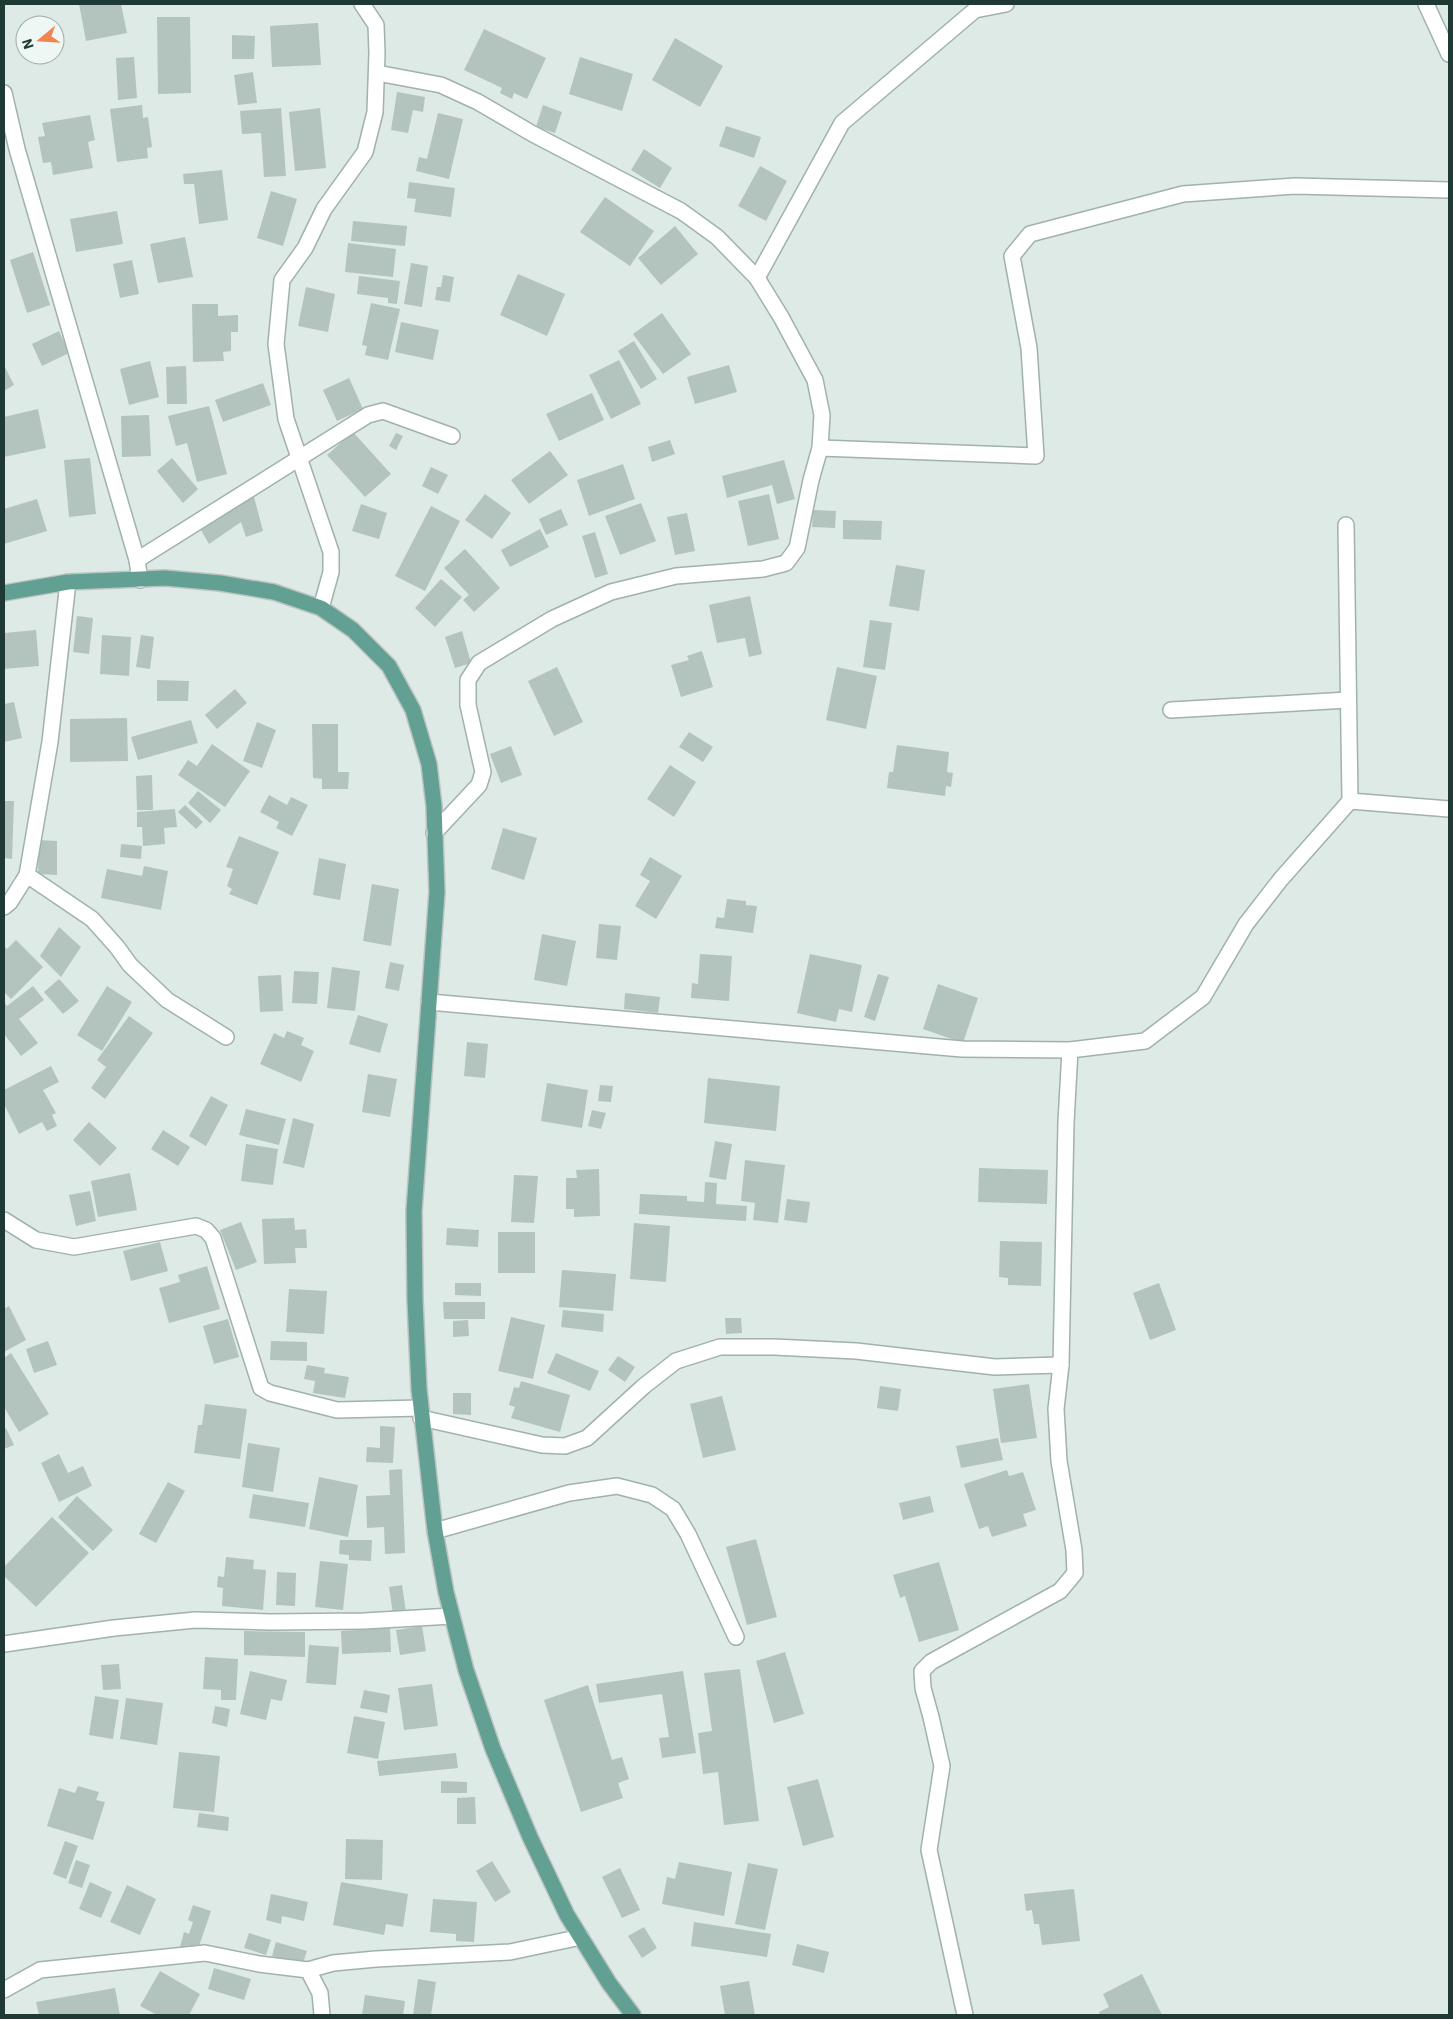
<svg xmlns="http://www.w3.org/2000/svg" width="1453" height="2019" font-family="'IBM Plex Sans',sans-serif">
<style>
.building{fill:#b3c4be}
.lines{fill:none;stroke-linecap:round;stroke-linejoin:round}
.street-casing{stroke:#a1b1ac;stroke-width:18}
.primary-casing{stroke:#bcc4c2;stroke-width:18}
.street{stroke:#fff;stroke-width:15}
.primary{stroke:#62a093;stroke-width:15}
</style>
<rect width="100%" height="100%" fill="#deeae5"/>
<!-- building -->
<g class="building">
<path d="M79,4H121L127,33L86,41Z"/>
<path d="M157,17H190L191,93L158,94Z"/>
<path d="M318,23L321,65L272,67L270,26Z"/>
<path d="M484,29L546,58L527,99L514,93L512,99L500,93L502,88L464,70Z"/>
<path d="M232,35L255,36L254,59H232Z"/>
<path d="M675,38L723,66L700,107L652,80Z"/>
<path d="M134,57L137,98L118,100L116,58Z"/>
<path d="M580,57L633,74L622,111L569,94Z"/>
<path d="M253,72L257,103L238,105L234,75Z"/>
<path d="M397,92L425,97L423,112L413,110L408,133L391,130Z"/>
<path d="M142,105L143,118L148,117L152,147L147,148L148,158L117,162L110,109Z"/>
<path d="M543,105L562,112L555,133L536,127Z"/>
<path d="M281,108L286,176L264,177L261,133L242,134L240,111Z"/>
<path d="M320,108L326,168L295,171L289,112Z"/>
<path d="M438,113L463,119L449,179L416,171L419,157L427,159Z"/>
<path d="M90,115L95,140L88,142L93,168L53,175L51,162L43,163L38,137L45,136L42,123Z"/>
<path d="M726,126L761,137L754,158L719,146Z"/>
<path d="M644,149L672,168L660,188L631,170Z"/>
<path d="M760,166L787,181L766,221L738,206Z"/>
<path d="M222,170L228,220L199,224L194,184H184L183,174Z"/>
<path d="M409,182L455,188L451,217L414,212L416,199L407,198Z"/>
<path d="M271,191L297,199L283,246L257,238Z"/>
<path d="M605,197L654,231L630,266L580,232Z"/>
<path d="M117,211L123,244L76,252L70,219Z"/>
<path d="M353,221L407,226L405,246L351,241Z"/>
<path d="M675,226L698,254L661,285L638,258Z"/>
<path d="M185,237L193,277L158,283L150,244Z"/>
<path d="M348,243L396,249L393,277L345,272Z"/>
<path d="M33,252L50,305L27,313L10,260Z"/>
<path d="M132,260L139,294L120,298L113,264Z"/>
<path d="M411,263L428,266L422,307L404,304Z"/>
<path d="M518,274L565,294L547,336L500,315Z"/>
<path d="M443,275L454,277L450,302L435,300L437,287H441Z"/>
<path d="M359,276L400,281L397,304L388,303V298L357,294Z"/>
<path d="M306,287L335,294L328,332L298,326Z"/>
<path d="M371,303L400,309L388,360L365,355L367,346L362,345Z"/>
<path d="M192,304H218V316L238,315V332H231V351L223,352L224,361L193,362Z"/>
<path d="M662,313L691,354L663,374L633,334Z"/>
<path d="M401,322L439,330L433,360L395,352Z"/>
<path d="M59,331L69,353L42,366L32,344Z"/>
<path d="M634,341L657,379L641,389L618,351Z"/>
<path d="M619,360L641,404L611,419L589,375Z"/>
<path d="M150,361L159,397L129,405L120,369Z"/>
<path d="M4,365L14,385L4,391Z"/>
<path d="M729,365L737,392L695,404L687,377Z"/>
<path d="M186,366L187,404H167L166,367Z"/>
<path d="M349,378L363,409L337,421L323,390Z"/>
<path d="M263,383L271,405L223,422L215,400Z"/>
<path d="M592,393L604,420L559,441L546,414Z"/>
<path d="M209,406L227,474L197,482L187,443L176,446L168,416Z"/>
<path d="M38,409L46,448L4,457V417Z"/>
<path d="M149,415L151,456L122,457L121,416Z"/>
<path d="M353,432L391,474L365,497L327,455Z"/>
<path d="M396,433L403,436L396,450L389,446Z"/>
<path d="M670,440L675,454L652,462L648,447Z"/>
<path d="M550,451L568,475L529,504L511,480Z"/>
<path d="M90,458L96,514L69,517L64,460Z"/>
<path d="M172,458L198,489L183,503L157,471Z"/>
<path d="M784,460L795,499L777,504L772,485L727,498L722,476Z"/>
<path d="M623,464L635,499L589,516L577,480Z"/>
<path d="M431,467L448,475L438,494L422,486Z"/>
<path d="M253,493L263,531L246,537L241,522L209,544L201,530Z"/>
<path d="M485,494L511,513L492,539L465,520Z"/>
<path d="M769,494L779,539L748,546L738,501Z"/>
<path d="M37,499L47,531L4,544V509Z"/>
<path d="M641,503L656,541L620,555L605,516Z"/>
<path d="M361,504L387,513L379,539L352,531Z"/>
<path d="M431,506L460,521L425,591L395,576Z"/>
<path d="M561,509L568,525L546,535L539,519Z"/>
<path d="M813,510L836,511L835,528L812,527Z"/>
<path d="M687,513L695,551L675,555L667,517Z"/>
<path d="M843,520L882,521L881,540L843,539Z"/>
<path d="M540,529L549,547L510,567L501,550Z"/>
<path d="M595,532L608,574L595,578L582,536Z"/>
<path d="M465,549L500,588L474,612L463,600L469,595L444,568Z"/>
<path d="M896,565L925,570L919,611L889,606Z"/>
<path d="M441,579L462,597L435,627L415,608Z"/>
<path d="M750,596L762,654L749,657L745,638L717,643L709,605Z"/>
<path d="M77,616L93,618L89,654L73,652Z"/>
<path d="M870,620L892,623L885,670L863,667Z"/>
<path d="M36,630L39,666L4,669V633Z"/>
<path d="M462,631L471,663L455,668L445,637Z"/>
<path d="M102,635L131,637L129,676L100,674Z"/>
<path d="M141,635L154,637L150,669L136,667Z"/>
<path d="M702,651L713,687L681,697L671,665L689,660L687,656Z"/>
<path d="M557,667L583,722L554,736L528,681Z"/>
<path d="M837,667L877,676L866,729L826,720Z"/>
<path d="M157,680L189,681L188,701H157Z"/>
<path d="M235,689L247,703L217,729L205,715Z"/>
<path d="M14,702L22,738L4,742V704Z"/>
<path d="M127,718L128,761L70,762V719Z"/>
<path d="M191,720L198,743L138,760L131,737Z"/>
<path d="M257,722L276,730L262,768L243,761Z"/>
<path d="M312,724H338V772H349L348,789H322V779L313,778Z"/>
<path d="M689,732L713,747L703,762L679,747Z"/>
<path d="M212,744L250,771L225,807L178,775L188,760L197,766Z"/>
<path d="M897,745L949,752L947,772L953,773L951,787L946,786L945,796L887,788L889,772H893Z"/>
<path d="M511,746L522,775L501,783L490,754Z"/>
<path d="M670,765L696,782L674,817L647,799Z"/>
<path d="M152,775L153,810H137L136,776Z"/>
<path d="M198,791L221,810L210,823L188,803Z"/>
<path d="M269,795L287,805L291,797L308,805L292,836L276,828L279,822L260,812Z"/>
<path d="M4,801H14L12,859L4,858Z"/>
<path d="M185,805L203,822L196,829L178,812Z"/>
<path d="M175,809L177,827L164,828L165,844L143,846L142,827H137V812Z"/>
<path d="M503,828L537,838L524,880L491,869Z"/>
<path d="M239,836L279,852L257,905L229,894L232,889L227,886L233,869L226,867Z"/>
<path d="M39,840L57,841V875L38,874Z"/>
<path d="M121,844L142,846L141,859L120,857Z"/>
<path d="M650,857L682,876L656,919L635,906L650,881L640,875Z"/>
<path d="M319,858L346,864L340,900L313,895Z"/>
<path d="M144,866L168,871L161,910L101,898L107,869L142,876Z"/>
<path d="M372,884L399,889L391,946L363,941Z"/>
<path d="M727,899L746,901V905L757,906L753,933L715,928L717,917L724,918Z"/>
<path d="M599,924L621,926L617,960L596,958Z"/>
<path d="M59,927L81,947L61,977L40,956Z"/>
<path d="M542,934L576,941L567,986L534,980Z"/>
<path d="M16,940L43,967L11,999L4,992V946L7,949Z"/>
<path d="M700,954L732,956L729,1001L691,998L692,983L698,984Z"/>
<path d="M810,954L862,965L852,1012L839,1009L836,1022L797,1013Z"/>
<path d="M390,962L404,965L399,991L385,988Z"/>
<path d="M332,967L360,971L355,1011L327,1008Z"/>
<path d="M294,971L319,972L317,1004L292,1003Z"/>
<path d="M878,974L889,977L875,1021L864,1017Z"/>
<path d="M281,975L283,1011L260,1012L258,976Z"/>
<path d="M59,979L79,1001L63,1014L44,992Z"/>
<path d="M938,984L978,998L963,1043L923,1029Z"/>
<path d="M33,986L44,1000L19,1019L38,1043L21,1056L4,1034V1002L7,1006Z"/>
<path d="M107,986L132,1002L102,1051L77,1035Z"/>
<path d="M625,993L660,997L658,1013L624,1009Z"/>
<path d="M358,1015L388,1024L380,1053L349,1044Z"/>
<path d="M129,1016L153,1033L105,1099L91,1088L106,1067L97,1060Z"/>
<path d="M287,1031L304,1038L301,1045L314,1051L301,1082L260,1064L274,1033L284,1038Z"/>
<path d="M467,1042L488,1044L485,1078L464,1076Z"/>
<path d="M51,1066L59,1082L43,1090L56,1113L52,1115L57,1126L47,1131L42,1122L19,1134L4,1104V1090Z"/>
<path d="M368,1074L397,1079L390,1117L362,1112Z"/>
<path d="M708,1078L780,1086L776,1131L704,1123Z"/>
<path d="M547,1083L588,1090L582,1128L541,1121Z"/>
<path d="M600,1085L613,1086L611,1102L598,1101Z"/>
<path d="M211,1096L228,1105L206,1146L189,1136Z"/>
<path d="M246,1109L286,1119L279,1145L239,1135Z"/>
<path d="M592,1110L606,1113L601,1129L588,1126Z"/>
<path d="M293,1118L314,1124L304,1168L283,1163Z"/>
<path d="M89,1122L117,1148L100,1166L73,1140Z"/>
<path d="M163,1130L190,1147L178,1166L151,1149Z"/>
<path d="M715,1141L732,1144L726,1180L709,1177Z"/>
<path d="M246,1144L278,1149L273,1185L241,1181Z"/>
<path d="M745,1160L785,1165L778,1223L753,1220L755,1203L741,1201Z"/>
<path d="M979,1168L1048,1170L1047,1204L978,1202Z"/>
<path d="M599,1169L600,1216L574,1217V1209H566V1178H577L576,1170Z"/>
<path d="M130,1173L137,1210L98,1217L91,1181Z"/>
<path d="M514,1175L538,1176L534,1223L511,1222Z"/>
<path d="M705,1182L717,1183L716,1204L747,1206L746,1221L639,1214L640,1194L687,1196V1201L704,1202Z"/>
<path d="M90,1191L96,1221L76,1226L69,1195Z"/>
<path d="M787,1199L810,1202L807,1223L784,1220Z"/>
<path d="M294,1218L295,1230L306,1229L307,1248H295L296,1263L264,1264L262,1219Z"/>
<path d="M241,1222L257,1262L236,1270L220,1230Z"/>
<path d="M634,1223L670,1226L666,1282L630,1279Z"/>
<path d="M447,1228L479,1230L478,1247L446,1245Z"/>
<rect x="498" y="1232" width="37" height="41"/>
<path d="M1000,1241L1042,1242L1041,1286L1008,1285V1278L999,1277Z"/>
<path d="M160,1242L168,1271L131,1281L123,1251Z"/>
<path d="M207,1266L220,1309L169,1323L159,1288L180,1282L178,1275Z"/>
<path d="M562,1270L616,1274L613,1311L559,1307Z"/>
<path d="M455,1283H481V1296L455,1295Z"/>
<path d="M1159,1283L1176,1330L1150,1340L1133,1293Z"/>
<path d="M289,1289L327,1291L324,1334L286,1332Z"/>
<path d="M443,1302H485V1319H444Z"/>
<path d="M9,1306L26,1340L4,1352V1309Z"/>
<path d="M563,1310L604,1314L603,1332L561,1327Z"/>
<path d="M511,1317L545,1325L533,1379L498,1371Z"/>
<path d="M725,1318H741L742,1333L726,1334Z"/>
<path d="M228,1319L239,1357L214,1364L203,1326Z"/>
<path d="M468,1320L469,1336L453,1337V1321Z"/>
<path d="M48,1341L57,1365L34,1373L26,1349Z"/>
<path d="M271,1341L307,1342V1361L270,1360Z"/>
<path d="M11,1353L49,1414L19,1432L4,1407V1358Z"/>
<path d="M556,1353L599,1371L590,1391L547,1373Z"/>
<path d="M618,1356L635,1367L625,1382L608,1370Z"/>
<path d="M307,1365L325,1368L324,1373L349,1377L345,1398L313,1393L315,1381L304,1379Z"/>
<path d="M521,1381L570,1395L560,1432L511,1418L515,1407L509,1405L514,1387L519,1388Z"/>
<path d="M1029,1384L1037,1438L1001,1443L993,1389Z"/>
<path d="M880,1386L901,1389L898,1411L877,1408Z"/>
<path d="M453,1393H471V1415L453,1414Z"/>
<path d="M722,1396L736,1450L703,1458L690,1404Z"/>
<path d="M205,1404L247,1409L240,1459L194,1453L198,1425H202Z"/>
<path d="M380,1426L395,1427L393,1463L366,1462L367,1447L380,1448Z"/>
<path d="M6,1428L14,1445L4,1449V1429Z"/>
<path d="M998,1438L1003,1460L961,1468L956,1446Z"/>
<path d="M248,1443L280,1448L273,1492L242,1487Z"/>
<path d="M59,1454L68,1473L83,1466L92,1486L59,1502L41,1463Z"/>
<path d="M402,1469L405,1553L385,1554L384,1527L367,1528L366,1496L390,1495L389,1470Z"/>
<path d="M1007,1470L1009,1476L1023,1472L1036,1510L1023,1514L1027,1526L992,1537L988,1526L979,1529L964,1484Z"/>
<path d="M319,1477L358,1485L348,1537L309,1529Z"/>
<path d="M168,1482L185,1491L156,1543L139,1534Z"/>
<path d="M253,1494L309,1503L305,1527L249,1518Z"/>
<path d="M77,1496L113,1530L93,1551L58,1517Z"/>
<path d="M930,1496L934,1512L903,1520L899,1503Z"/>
<path d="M52,1517L89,1553L36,1607L4,1576V1567Z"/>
<path d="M756,1539L777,1617L747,1625L726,1547Z"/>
<path d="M340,1540H372L371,1561L349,1560V1555L339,1554Z"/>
<path d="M226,1557L254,1560L253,1569L266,1570L263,1610L222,1606L223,1588L217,1587L218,1576L224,1577Z"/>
<path d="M320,1561L348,1564L343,1610L315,1607Z"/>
<path d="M939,1562L959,1630L919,1642L905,1596L900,1598L893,1575Z"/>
<path d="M277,1572L296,1573L295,1606L276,1605Z"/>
<path d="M402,1585L406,1612L393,1614L389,1587Z"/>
<path d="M422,1626L426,1651L400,1655L396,1630Z"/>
<path d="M390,1628L391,1652L342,1654L341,1631Z"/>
<path d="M244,1631L305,1632V1657L244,1655Z"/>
<path d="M309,1645L339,1647L336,1685L306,1683Z"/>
<path d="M785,1652L804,1714L774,1723L756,1661Z"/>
<path d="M205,1657L238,1659L236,1700H221V1690L203,1689Z"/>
<path d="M119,1664L121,1689L103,1690L101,1665Z"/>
<path d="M740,1669L759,1821L724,1825L718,1772L703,1774L698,1733L712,1731L704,1673Z"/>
<path d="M250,1671L287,1680L282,1701L271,1699L266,1720L240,1714Z"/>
<path d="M683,1671L696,1753L662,1758L659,1738L669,1737L662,1694L599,1703L596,1684Z"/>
<path d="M432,1684L438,1726L404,1730L398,1688Z"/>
<path d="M588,1685L612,1760L622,1757L629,1779L618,1783L623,1798L581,1812L544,1700Z"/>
<path d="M364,1690L390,1695L387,1713L360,1708Z"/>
<path d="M95,1696L119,1700L113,1739L89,1735Z"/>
<path d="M126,1698L163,1703L157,1745L120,1739Z"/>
<path d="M215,1706L230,1709L227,1727L212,1723Z"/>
<path d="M354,1716L385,1722L378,1759L347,1753Z"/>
<path d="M179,1752L220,1756L214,1812L173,1808Z"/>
<path d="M456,1753L458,1768L379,1776L377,1761Z"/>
<path d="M818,1779L834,1837L803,1846L787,1787Z"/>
<path d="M441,1781L467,1782V1793H441Z"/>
<path d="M78,1786L99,1792L96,1800L105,1802L93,1840L47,1826L59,1788L75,1793Z"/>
<path d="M475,1797L476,1824H457V1798Z"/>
<path d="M199,1813L229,1817L228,1831L197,1827Z"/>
<path d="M346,1839L383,1840L382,1880L345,1879Z"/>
<path d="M65,1841L78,1846L66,1879L53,1874Z"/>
<path d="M76,1860L90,1865L82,1888L68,1883Z"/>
<path d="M492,1861L511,1892L495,1902L476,1871Z"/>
<path d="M679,1862L732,1872L724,1916L662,1904L667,1877L675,1879Z"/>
<path d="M748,1863L778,1869L765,1930L735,1924Z"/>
<path d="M620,1868L640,1910L622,1918L602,1877Z"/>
<path d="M90,1882L112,1892L101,1918L79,1909Z"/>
<path d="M341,1882L408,1894L403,1927L386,1924L384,1935L333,1925Z"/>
<path d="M127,1885L156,1899L140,1935L110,1922Z"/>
<path d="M1074,1889L1080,1941L1042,1945L1039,1924H1034L1032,1910L1026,1911L1024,1894Z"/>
<path d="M271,1894L308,1902L304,1921L282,1916L281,1924L266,1920Z"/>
<path d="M433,1899L477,1902L474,1942L456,1941V1934L430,1932Z"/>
<path d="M193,1905L211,1911L198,1949L190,1950L180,1947L184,1932L189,1934L193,1922L188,1920Z"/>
<path d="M694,1922L771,1934L767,1957L691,1946Z"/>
<path d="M644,1927L657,1948L642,1958L628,1936Z"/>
<path d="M249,1933L271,1940L266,1955L244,1948Z"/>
<path d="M276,1942L307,1951L302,1966L272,1956Z"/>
<path d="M797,1944L829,1952L824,1973L792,1965Z"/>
<path d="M214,1968L251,1979L244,2000L208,1989Z"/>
<path d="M160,1971L200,1994L189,2015H157L140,2006Z"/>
<path d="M1142,1974L1162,2015H1100L1099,2012L1109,2007L1103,1994Z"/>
<path d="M418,1979L436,1982L431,2015H413Z"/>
<path d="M749,1981L755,2015H725L720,1986Z"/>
<path d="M115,1988L120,2015H39L36,2002Z"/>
<path d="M365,1995L405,2001L403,2015H362Z"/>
</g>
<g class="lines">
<!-- street casing -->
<g class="street-casing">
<g id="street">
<path d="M1426,4L1449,54"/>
<path d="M377,73L441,85L478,102L533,134L681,211L717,237L757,278L781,317L815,380L822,415L820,448L811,480L797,548L786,563L763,569L676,576L611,592L552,619L479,663L468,680V705L483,772L479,785L434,833"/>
<path d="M4,93L17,149L137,560L140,580"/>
<path d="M757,278L842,123L975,10L1006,4"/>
<path d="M820,448L1036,456L1029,348L1012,256L1030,234L1183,194L1295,186L1449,190"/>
<path d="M137,560L368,415L383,411L452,436"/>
<path d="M321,608L331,572V552L286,419L276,344L282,280L305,248L324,209L365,152L375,112L377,53L376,25L362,4"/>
<path d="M1171,710L1348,700"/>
<path d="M1350,801L1449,809"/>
<path d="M27,875L92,919L117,947L130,965L167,1000L226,1037"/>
<path d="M4,907L10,902L27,875L50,742L68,582"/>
<path d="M429,1002L962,1049L1070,1050L1145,1041L1203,997L1246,924L1281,879L1350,801L1346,525"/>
<path d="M4,1220L36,1240L74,1247L196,1226L206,1230L213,1238L261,1388L270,1393L337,1410L421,1408"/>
<path d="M421,1418L542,1445L565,1446L587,1438L644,1386L676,1361L720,1347H774L856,1351L995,1367L1061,1365"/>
<path d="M435,1531L569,1493L617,1486L652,1495L673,1509L688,1534L736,1637"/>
<path d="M4,1644L114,1628L195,1620L271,1622L364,1621L452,1616"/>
<path d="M308,1970L333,1963L376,1959L510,1952L581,1937"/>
<path d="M4,1990L40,1970L205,1953L259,1964L308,1970L320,1993L322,2015"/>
<path d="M965,2015L929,1850L942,1766L931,1717L923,1688L922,1671L931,1662L1060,1591L1075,1573L1074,1550L1059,1461L1056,1409L1061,1365L1066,1122L1070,1050"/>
</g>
</g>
<!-- primary casing -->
<g class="primary-casing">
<path id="primary" d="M4,593L68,582L165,578L220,583L274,592L321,608L353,630L389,666L413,710L429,764L434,806L437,892L414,1211L415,1300L419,1389L435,1531L446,1592L466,1670L493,1749L530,1837L567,1915L609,1983L633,2015"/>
</g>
<!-- street -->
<use href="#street" class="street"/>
<!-- primary -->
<use href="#primary" class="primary"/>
</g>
<!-- border -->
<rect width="1453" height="2019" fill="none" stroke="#1f3934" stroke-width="10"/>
<!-- north arrow -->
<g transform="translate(40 40) rotate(252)"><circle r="24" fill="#eef7f3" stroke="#9baba7"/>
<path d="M0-4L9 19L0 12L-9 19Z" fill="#f28353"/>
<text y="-8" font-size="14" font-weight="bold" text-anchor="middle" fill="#1f3934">N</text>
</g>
</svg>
